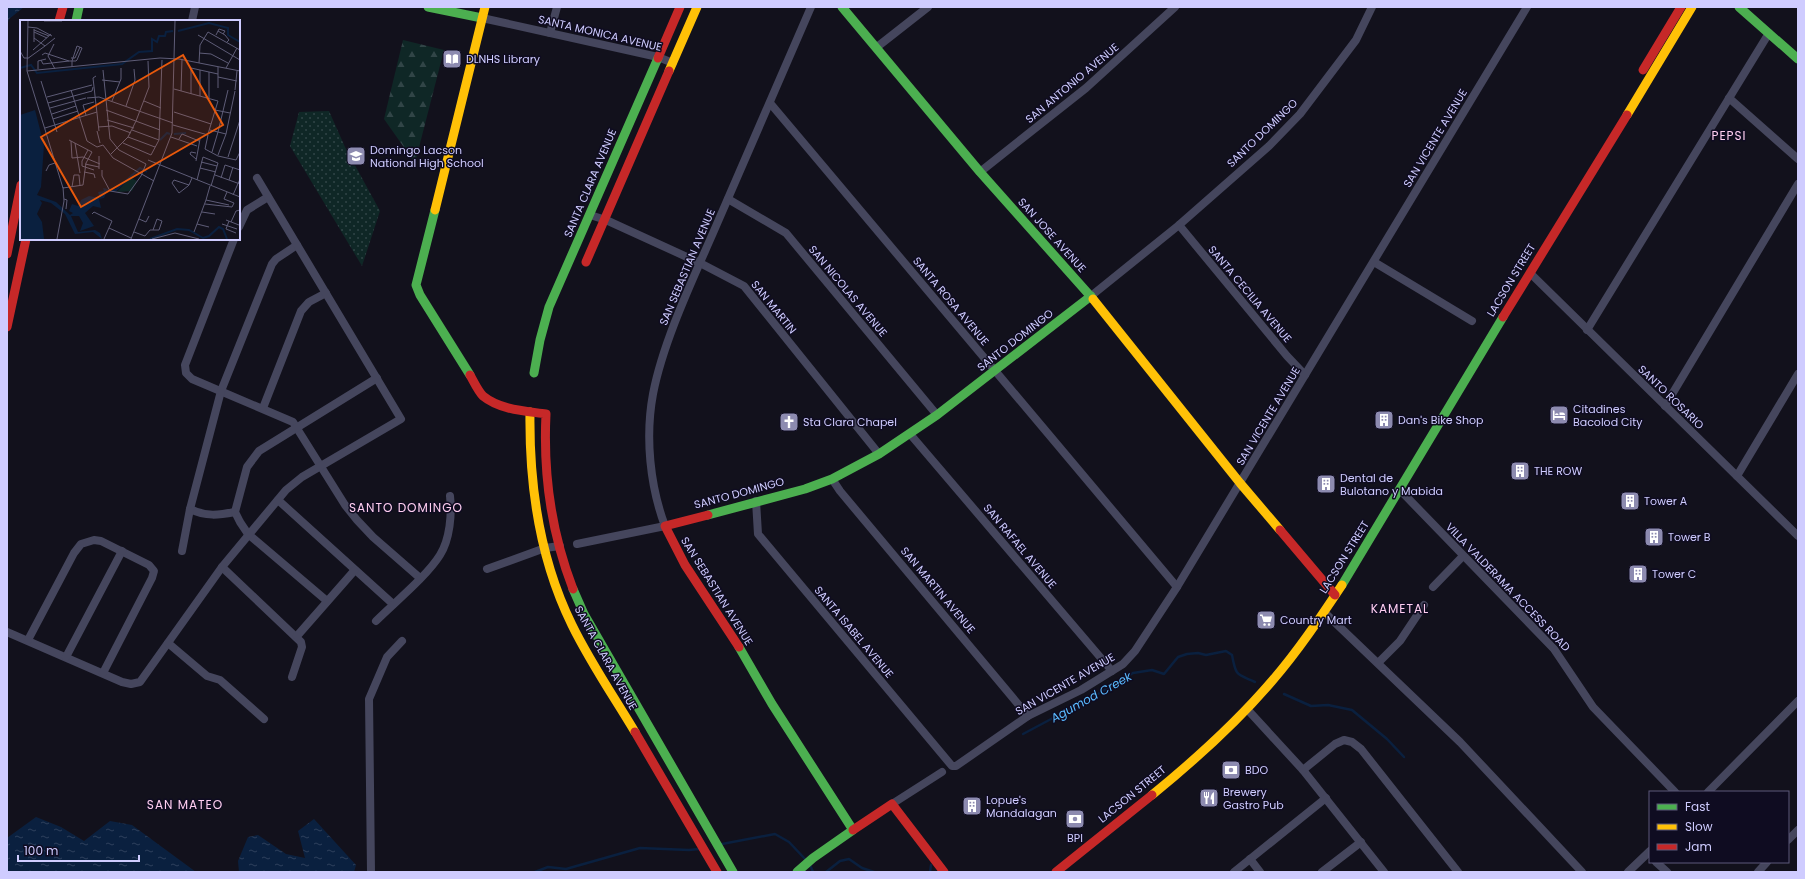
<svg xmlns="http://www.w3.org/2000/svg" width="1805" height="879" font-family="Poppins,sans-serif">
<style>
.grass{fill:url(#grass-dots)}
.forest{fill:url(#forest-firs)}
.water{fill:url(#water-ripples)}
.lines{fill:none;stroke-linecap:round;stroke-linejoin:round}
.stream{stroke:#0a203f;stroke-width:2.5}
.street{stroke:#45465d;stroke-width:8}
.fast{stroke:#4caf50;stroke-width:9}
.slow{stroke:#ffc107;stroke-width:9}
.jam{stroke:#c62828;stroke-width:9}
.labels{text-anchor:middle;dominant-baseline:central;stroke-width:3;stroke-linejoin:round;paint-order:stroke}
.street-label{font-size:11px;fill:#cfccff;stroke:#0f0c21}
.poi-label{font-size:11px;fill:#cfccff;stroke:#0f0c21;text-anchor:start}
.neighbourhood-label{font-size:12px;letter-spacing:1px;fill:#ffcef0;stroke:#0f0c21}
.water-label{font-size:12px;font-style:italic;fill:#5abbff;stroke:#0f0c21}
.inset-river{fill:none;stroke:#0a203f;stroke-width:2}
.inset-road{fill:none;stroke:#5e5c77;stroke-width:1}
.view{fill:#e8590c;fill-opacity:0.15;stroke:#e8590c;stroke-width:2}
.inset-edge{fill:none;stroke:#cfccff;stroke-width:2}
</style>
<defs>
<pattern id="grass-dots" width="8" height="8" patternUnits="userSpaceOnUse"><rect width="8" height="8" fill="#0f2726"/><path d="M2 2h.1M6 6h.1" fill="none" stroke="#314547" stroke-width="1.8" stroke-linecap="round"/></pattern>
<pattern id="forest-firs" width="22" height="20" patternUnits="userSpaceOnUse"><rect width="22" height="20" fill="#0f2726"/><path d="M5 1l3.5 6h-7zM16 11l3.5 6h-7z" fill="#314547"/></pattern>
<pattern id="water-ripples" width="26" height="14" patternUnits="userSpaceOnUse"><rect width="26" height="14" fill="#0a203f"/><path d="M2 4q2-2 4 0t4 0M15 11q2-2 4 0t4 0" fill="none" stroke="#2d3f5c"/></pattern>
</defs>
<rect width="100%" height="100%" fill="#12111c"/>
<!-- grass -->
<path class="grass" d="M329,111L345,147L380,211L362,266L290,146L299,112Z"/>
<!-- forest -->
<path class="forest" d="M403,40L444,50L415,163L384,119Z"/>
<!-- water -->
<g class="water">
<path d="M7,7H24L9,19L7,26Z"/>
<path d="M36,817L61,827L84,841L110,821L132,825L196,872H7V838Z"/>
<path d="M314,819L356,865L354,872H239L238,861L248,837L258,835L286,854L305,858L298,831Z"/>
</g>
<g class="lines">
<!-- stream -->
<g class="stream">
<path d="M1284,694L1311,706L1328,705L1352,710L1387,739L1404,757"/>
<path d="M1023,734L1098,694L1133,673L1152,670L1164,674L1178,657L1187,654L1198,653L1206,655L1226,651L1232,655C1236,677 1237,674 1255,682"/>
<path d="M722,844L775,834L789,842L806,860"/>
<path d="M810,865L813,872"/>
<path d="M535,872L548,867L566,869L640,848L689,850L699,849"/>
<path d="M826,872L840,861L849,859L862,868L874,872"/>
<path d="M930,872L931,865"/>
</g>
<!-- street -->
<g class="street">
<path d="M482,18L658,57L673,63"/>
<path d="M192,21L195,7"/>
<path d="M550,33L557,7"/>
<path d="M877,47L928,7"/>
<path d="M1729,98L1798,159"/>
<path d="M770,103L1177,587"/>
<path d="M980,172L1086,88L1175,7"/>
<path d="M728,199L786,233L937,415"/>
<path d="M590,215L606,220L700,263L744,286L879,454"/>
<path d="M1179,225L1287,356L1305,375"/>
<path d="M239,227L247,210L268,197"/>
<path d="M234,239L185,365L186,373L192,379L293,422L345,505L357,520L373,537L420,578"/>
<path d="M1374,262L1472,321"/>
<path d="M1530,273L1798,536"/>
<path d="M1091,296L1179,225L1269,146L1300,114L1356,40L1372,7"/>
<path d="M1587,330L1769,33"/>
<path d="M1665,406L1798,184"/>
<path d="M263,408L301,311L309,302L326,293"/>
<path d="M910,434L1112,671"/>
<path d="M1737,476L1798,374"/>
<path d="M832,479L840,491L1028,716"/>
<path d="M1400,490L1554,649L1593,707L1675,792"/>
<path d="M278,500L393,604"/>
<path d="M756,501L758,534L952,766H956L1028,716L1081,690L1123,664L1135,651L1177,587L1527,7"/>
<path d="M190,509C206,517 219,515 235,512"/>
<path d="M577,544L665,526C650,486 645,437 653,394C663,342 692,281 713,233C746,157 779,82 811,7"/>
<path d="M182,551L190,509L221,391L272,264L276,259L297,245"/>
<path d="M222,567L301,642L302,647L292,677"/>
<path d="M487,569L545,548L560,546"/>
<path d="M1433,587L1463,556"/>
<path d="M327,601L248,534L240,522L235,512L247,467L259,451L377,378"/>
<path d="M1324,612L1460,742L1582,872"/>
<path d="M376,621C394,603 427,576 440,555C450,539 452,514 450,496"/>
<path d="M7,632L122,682L131,684L140,682L222,567L286,490L302,477L401,419L257,178"/>
<path d="M297,636L354,571"/>
<path d="M28,640L74,553L81,544L94,540L101,541L149,565L154,571L152,578L103,673"/>
<path d="M168,643L207,676L220,680L264,719"/>
<path d="M66,657L122,551"/>
<path d="M1378,663L1400,641L1424,605"/>
<path d="M1247,709L1303,770L1384,872"/>
<path d="M1303,770L1335,744L1344,740L1352,742L1361,749L1458,872"/>
<path d="M1708,792L1798,701"/>
<path d="M892,804L942,772"/>
<path d="M1788,840L1798,830"/>
<path d="M1250,859L1260,872"/>
<path d="M1656,862L1667,872"/>
<path d="M371,872L369,699L387,657L402,641"/>
<path d="M1234,872L1326,798"/>
<path d="M1322,872L1361,842"/>
<path d="M1628,872L1650,851"/>
<path d="M1758,872L1767,862"/>
</g>
<!-- fast -->
<g class="fast">
<path d="M428,7L482,18"/>
<path d="M842,7L980,172L1093,299"/>
<path d="M1739,7L1798,59"/>
<path d="M76,21L79,7"/>
<path d="M435,210L416,285L420,295L470,375"/>
<path d="M534,373L540,340L549,307L658,58"/>
<path d="M708,515L805,489L832,479L879,454L937,415L1091,296"/>
<path d="M1342,585L1503,317"/>
<path d="M573,589L584,614L733,872"/>
<path d="M739,647L772,704L853,830L813,858L797,872"/>
</g>
<!-- slow -->
<g class="slow">
<path d="M669,71L697,7"/>
<path d="M1627,115L1692,7"/>
<path d="M435,210L485,7"/>
<path d="M1093,299L1240,483L1280,530"/>
<path d="M530,412C529,484 540,560 572,625C590,662 614,697 635,732"/>
<path d="M1152,795C1195,760 1236,723 1272,681C1298,651 1320,618 1342,585"/>
</g>
<!-- jam -->
<g class="jam">
<path d="M59,21L63,7"/>
<path d="M658,58L680,7"/>
<path d="M1643,70L1681,7"/>
<path d="M7,254L21,185"/>
<path d="M586,262L669,71"/>
<path d="M1503,317L1627,115"/>
<path d="M7,327L26,239"/>
<path d="M470,375C474,382 478,391 483,396C500,410 526,411 546,414C543,475 551,532 573,589"/>
<path d="M708,515L665,526L685,565L739,647"/>
<path d="M1280,530L1335,595"/>
<path d="M635,732L717,872"/>
<path d="M853,830L892,804L944,872"/>
<path d="M1056,872L1152,795"/>
</g>
</g>
<!-- icons -->
<defs>
<g id="library-square" transform="scale(1)"><rect x="-9" y="-9" width="18" height="18" rx="4" fill="#8d8bb0" stroke="#0f0c21"/><path d="M-6-4Q-3-5.5-.7-3.5V5Q-3 3-6 4ZM6-4Q3-5.5 .7-3.5V5Q3 3 6 4Z" fill="#fff"/></g>
<g id="school-square" transform="scale(1)"><rect x="-9" y="-9" width="18" height="18" rx="4" fill="#8d8bb0" stroke="#0f0c21"/><path d="M0-5L7-2L0 1L-7-2ZM-4 1L0 2.5L4 1V4Q0 6-4 4Z" fill="#fff"/></g>
<g id="hotel-square" transform="scale(1)"><rect x="-9" y="-9" width="18" height="18" rx="4" fill="#8d8bb0" stroke="#0f0c21"/><path d="M-6-4.5h1.5V1H6V5H4.5V3h-9V5H-6ZM-4 0a1.8 1.8 0 1 1 3.6 0ZM.5 0V-2.5h3Q6-2.5 6 0Z" fill="#fff"/></g>
<g id="building-square" transform="scale(1)"><rect x="-9" y="-9" width="18" height="18" rx="4" fill="#8d8bb0" stroke="#0f0c21"/><path d="M-4-6H4V6H1V3H-1V6H-4ZM-2.5-4.3h1.7v1.8h-1.7ZM.8-4.3h1.7v1.8H.8ZM-2.5-1h1.7V.8h-1.7ZM.8-1h1.7V.8H.8Z" fill="#fff"/></g>
<g id="church-square" transform="scale(1)"><rect x="-9" y="-9" width="18" height="18" rx="4" fill="#8d8bb0" stroke="#0f0c21"/><path d="M-1.2-6h2.4v3.5h3.3v2.4h-3.3V6h-2.4V-.1h-3.3v-2.4h3.3Z" fill="#fff"/></g>
<g id="supermarket-square" transform="scale(1)"><rect x="-9" y="-9" width="18" height="18" rx="4" fill="#8d8bb0" stroke="#0f0c21"/><path d="M-6-5.5h2.5l.6 2H6L4.5 2H-2.5L-4.4-4H-6ZM-1.5 3.2a1.3 1.3 0 1 0 .1 0ZM3 3.2a1.3 1.3 0 1 0 .1 0Z" fill="#fff"/></g>
<g id="bank-square" transform="scale(1)"><rect x="-9" y="-9" width="18" height="18" rx="4" fill="#8d8bb0" stroke="#0f0c21"/><path d="M-6-4H6V4H-6ZM0-2.3a2.3 2.3 0 1 0 0 4.6a2.3 2.3 0 1 0 0-4.6Z" fill="#fff"/></g>
<g id="restaurant-square" transform="scale(1)"><rect x="-9" y="-9" width="18" height="18" rx="4" fill="#8d8bb0" stroke="#0f0c21"/><path d="M-5-6h1v4h1v-4h1v4h1v-4h1v5L-1.5 .5V6h-2V.5L-5-1ZM5-6V6H3V1.5H1.5Q1.5-4 5-6Z" fill="#fff"/></g>
</defs>
<g fill-rule="evenodd">
<use href="#library-square" x="452" y="59"/>
<use href="#school-square" x="356" y="156"/>
<use href="#hotel-square" x="1559" y="415"/>
<use href="#building-square" x="1384" y="420"/>
<use href="#church-square" x="789" y="422"/>
<use href="#building-square" x="1520" y="471"/>
<use href="#building-square" x="1326" y="484"/>
<use href="#building-square" x="1630" y="501"/>
<use href="#building-square" x="1654" y="537"/>
<use href="#building-square" x="1638" y="574"/>
<use href="#supermarket-square" x="1266" y="620"/>
<use href="#bank-square" x="1231" y="770"/>
<use href="#restaurant-square" x="1209" y="798"/>
<use href="#building-square" x="972" y="806"/>
<use href="#bank-square" x="1075" y="819"/>
</g>
<g class="labels">
<!-- street labels -->
<g class="street-label">
<text transform="translate(600 33) rotate(13)">SANTA MONICA AVENUE</text>
<text transform="translate(1072 83) rotate(-40)">SAN ANTONIO AVENUE</text>
<text transform="translate(1262 133) rotate(-44)">SANTO DOMINGO</text>
<text transform="translate(1435 138) rotate(-59)">SAN VICENTE AVENUE</text>
<text transform="translate(590 183) rotate(-67)">SANTA CLARA AVENUE</text>
<text transform="translate(1052 235) rotate(48)">SAN JOSE AVENUE</text>
<text transform="translate(687 267) rotate(-67)">SAN SEBASTIAN AVENUE</text>
<text transform="translate(1511 280) rotate(-59)">LACSON STREET</text>
<text transform="translate(848 291) rotate(50)">SAN NICOLAS AVENUE</text>
<text transform="translate(1250 294) rotate(50)">SANTA CECILIA AVENUE</text>
<text transform="translate(951 301) rotate(50)">SANTA ROSA AVENUE</text>
<text transform="translate(774 307) rotate(51)">SAN MARTIN</text>
<text transform="translate(1015 340) rotate(-38)">SANTO DOMINGO</text>
<text transform="translate(1671 397) rotate(44)">SANTO ROSARIO</text>
<text transform="translate(1268 416) rotate(-59)">SAN VICENTE AVENUE</text>
<text transform="translate(739 493) rotate(-15)">SANTO DOMINGO</text>
<text transform="translate(1020 546) rotate(50)">SAN RAFAEL AVENUE</text>
<text transform="translate(1344 557) rotate(-58)">LACSON STREET</text>
<text transform="translate(1508 587) rotate(46)">VILLA VALDERAMA ACCESS ROAD</text>
<text transform="translate(938 590) rotate(50)">SAN MARTIN AVENUE</text>
<text transform="translate(717 591) rotate(58)">SAN SEBASTIAN AVENUE</text>
<text transform="translate(854 632) rotate(50)">SANTA ISABEL AVENUE</text>
<text transform="translate(606 658) rotate(61)">SANTA CLARA AVENUE</text>
<text transform="translate(1065 684) rotate(-30)">SAN VICENTE AVENUE</text>
<text transform="translate(1132 794) rotate(-39)">LACSON STREET</text>
</g>
<!-- poi labels -->
<g class="poi-label">
<text x="466" y="59">DLNHS Library</text>
<text x="370" y="150">Domingo Lacson<tspan x="370" dy="13">National High School</tspan></text>
<text x="1573" y="409">Citadines<tspan x="1573" dy="13">Bacolod City</tspan></text>
<text x="1398" y="420">Dan's Bike Shop</text>
<text x="803" y="422">Sta Clara Chapel</text>
<text x="1534" y="471">THE ROW</text>
<text x="1340" y="478">Dental de<tspan x="1340" dy="13">Bulotano y Mabida</tspan></text>
<text x="1644" y="501">Tower A</text>
<text x="1668" y="537">Tower B</text>
<text x="1652" y="574">Tower C</text>
<text x="1280" y="620">Country Mart</text>
<text x="1245" y="770">BDO</text>
<text x="1223" y="792">Brewery<tspan x="1223" dy="13">Gastro Pub</tspan></text>
<text x="986" y="800">Lopue's<tspan x="986" dy="13">Mandalagan</tspan></text>
<text x="1075" y="838" text-anchor="middle">BPI</text>
</g>
<!-- neighbourhood labels -->
<g class="neighbourhood-label">
<text x="1729" y="135">PEPSI</text>
<text x="406" y="507">SANTO DOMINGO</text>
<text x="1400" y="608">KAMETAL</text>
<text x="185" y="804">SAN MATEO</text>
</g>
<!-- water labels -->
<g class="water-label">
<text transform="translate(1091 697) rotate(-29)">Agumod Creek</text>
</g>
</g>
<!-- overview -->
<g transform="translate(20 20)">
<rect width="220" height="220" fill="#12111c"/>
<path d="M110,157L117,161L112,171L97,172Z" fill="#0f2726"/>
<path d="M15,90L24,125L21,167L17,175L36,182L50,195L53,193L49,191L52,184L58,186L61,180L69,176L80,178L78,172L84,171L83,168L88,169L84,178L79,179L81,188L73,186L65,193L74,206L60,211L63,203L59,196H51L58,212L75,210L80,213L82,219L73,212L55,214L45,194L31,183L20,180L22,183L17,194L22,202L24,219H0V95Z" fill="#0a203f"/>
<path class="inset-river" d="M158,11L189,3L208,8V15L220,22M0,48L11,45L17,53L102,44L119,32L132,31V19L137,22L139,16H145L146,12L153,11M154,114L166,113M140,120L147,113L150,114M92,170H96L120,148L127,152M130,219L157,209L169,210L183,218L189,216L199,207L203,209L207,219"/>
<path class="inset-road" d="M24,1H42M8,7L17,8L32,16M14,10L29,16M198,11L205,15L209,20L207,22M14,12L27,18M178,15L220,40M196,15L199,9L205,11L203,14M14,22V9M34,24L28,36L35,49M25,26L35,18M13,30L31,14M0,31L4,38H8M179,33L191,34L208,43M22,35L25,33L49,41M51,38H55L60,27M7,39L25,26L14,18M21,40L23,44L49,41H56L57,40L62,28L57,26L52,41V47M179,43L180,25L188,12L220,30M206,48L217,28M18,49V41L26,39M7,51L8,1M76,56L73,58L79,111M198,57L217,61M82,60L100,62M21,61L37,112M198,68V47M154,69L198,81L188,114M51,70L67,121L77,127L83,125L93,138L134,161M215,70L217,51M161,71L162,39M171,74V48L198,54M180,76V50M27,77L72,65M67,78L79,77L153,103M189,78V52M92,81L101,59V48M124,81L141,88M28,83L72,71L73,67M106,86L115,60L114,49M30,88L66,78M86,90L140,110M195,90L210,93M154,92L191,104M32,94L56,86M66,95L63,85L74,82M33,99L58,91M87,100L114,108M153,105L188,115L185,129L198,136L216,140L220,132M78,107L92,106L111,113M25,108L77,92M112,110L139,120M190,110L198,112L208,70M77,111L80,123M206,114L215,71M108,117L135,127M151,117L177,126M159,119L162,114L179,121M51,121L52,138L63,137L80,144M55,123L60,153M103,123L131,135L139,120L142,40M68,130L62,141V146L74,150M192,132L198,112L206,114L198,135M91,134L108,117L116,101L129,67L128,41M208,137L220,100M176,139L170,134L171,132L176,133M128,140L220,177M176,141L180,119M181,142L197,146M65,144L79,147M180,148L196,152M79,149V136M82,150V156L90,171L108,174L121,156L126,144L99,130L90,119L83,50M26,151L29,145L35,143M64,152L74,154L75,158M195,155L220,164M201,158L205,145L220,150M177,160L183,137L198,143L191,166M209,160L213,147M169,165L154,160L152,163L159,173L168,166L169,165L172,158M52,167L54,155H59L60,166M43,168L63,165L66,143L72,132L49,120M43,168L7,51L140,38L159,39L220,51M213,175L220,159M44,179L47,180L46,189M186,180L190,166M185,184L212,187L214,183L204,179L207,172M182,192L195,194M72,194L74,192L92,201L84,219M119,199L126,202L129,196M206,200L219,205M209,201L206,209L216,213M211,202L216,191L220,190M177,204L189,207M202,204L217,209M89,208L111,218M114,212L125,216L130,210H139L142,201L137,199L133,210M174,212L186,180L209,185M37,219L44,181L43,167M111,219L152,113L155,1M132,219L155,213L179,219"/>
<path class="view" d="M163,35L203,105L61,187L21,117Z"/>
<rect width="220" height="220" class="inset-edge"/>
</g>
<!-- border -->
<rect width="1805" height="879" fill="none" stroke="#cfccff" stroke-width="16"/>
<!-- legend -->
<rect x="1649" y="791" width="140" height="72" fill="#0f0c21" stroke="#5c597a"/>
<rect x="1657" y="804" width="20" height="6" fill="#4caf50" stroke="#5c597a"/>
<text x="1685" y="811" font-size="12" fill="#cfccff">Fast</text>
<rect x="1657" y="824" width="20" height="6" fill="#ffc107" stroke="#5c597a"/>
<text x="1685" y="831" font-size="12" fill="#cfccff">Slow</text>
<rect x="1657" y="844" width="20" height="6" fill="#c62828" stroke="#5c597a"/>
<text x="1685" y="851" font-size="12" fill="#cfccff">Jam</text>
<!-- scale -->
<path d="M18 855v6h121v-6" fill="none" stroke="#cfccff" stroke-width="2"/>
<text x="24" y="855" font-size="12" fill="#cfccff" stroke="#0f0c21" stroke-width="3" paint-order="stroke">100 m</text>
</svg>
